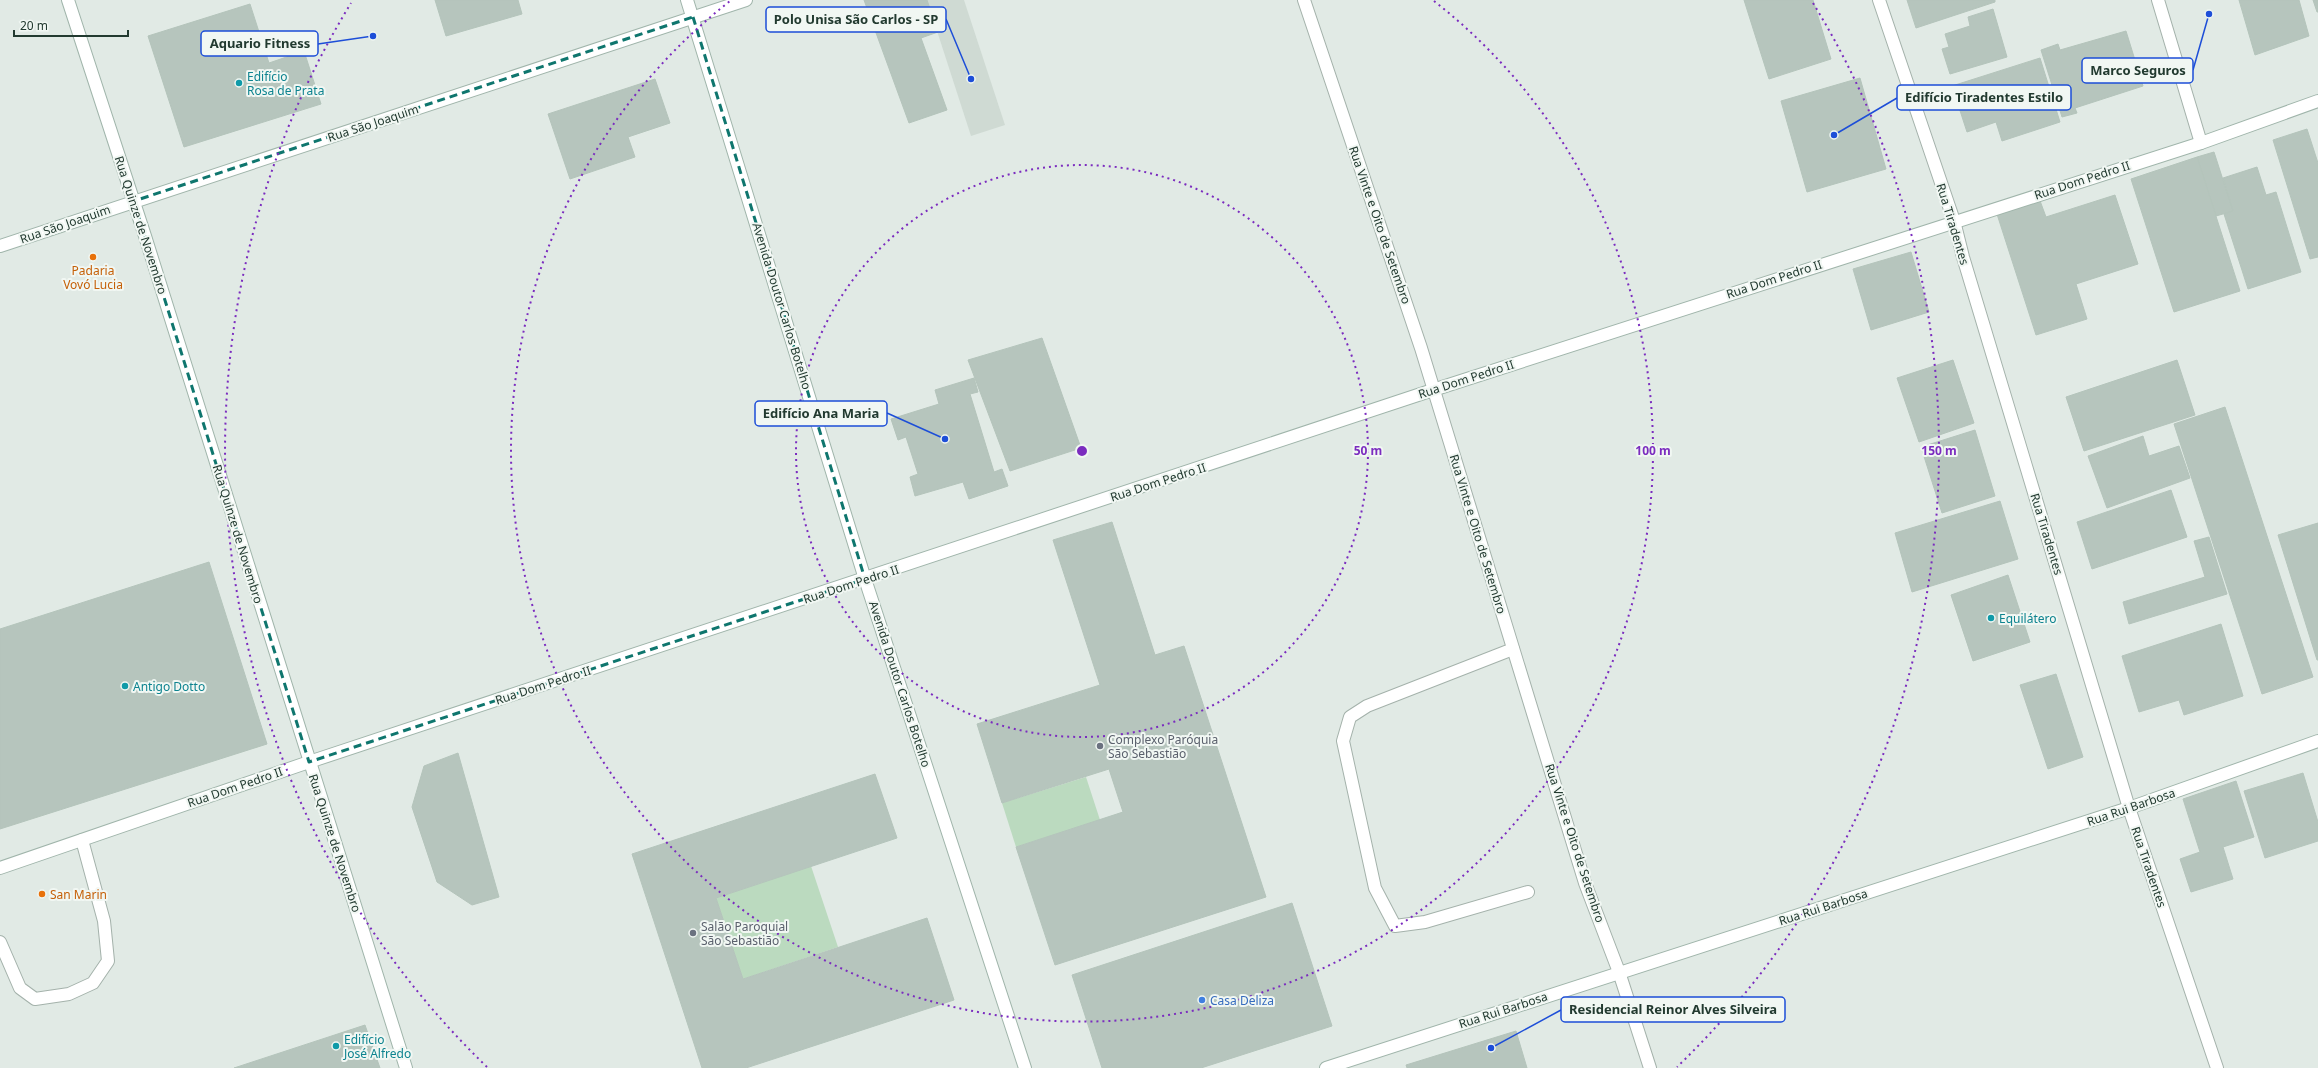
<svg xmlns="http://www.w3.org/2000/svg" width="2318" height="1068" font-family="'Noto Sans',sans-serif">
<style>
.built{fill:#cfdad3}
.green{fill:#bbdabf}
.building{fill:#b6c5bd;stroke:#b4c4bb}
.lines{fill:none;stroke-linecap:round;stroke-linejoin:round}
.lane-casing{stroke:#a4b2ab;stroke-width:14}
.street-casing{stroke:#a4b2ab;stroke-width:14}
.secondary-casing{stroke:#a0b5ab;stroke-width:14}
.lane{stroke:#fff;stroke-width:12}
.street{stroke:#fff;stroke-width:12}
.secondary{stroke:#fff;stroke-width:12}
.marked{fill:none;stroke:#0f766e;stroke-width:3;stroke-dasharray:8 5;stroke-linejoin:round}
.ring{fill:none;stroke:#7b2cbf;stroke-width:2;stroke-dasharray:2 4}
.culture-dot{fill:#0f9aa8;stroke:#f1f7f3;stroke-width:1.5}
.food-dot{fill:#e8710a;stroke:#f1f7f3;stroke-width:1.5}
.worship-dot{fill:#6b7280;stroke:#f1f7f3;stroke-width:1.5}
.shop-dot{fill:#3f7fe0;stroke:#f1f7f3;stroke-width:1.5}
.labels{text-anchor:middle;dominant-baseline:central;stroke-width:4;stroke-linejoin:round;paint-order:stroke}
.culture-label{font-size:12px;fill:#0d838f;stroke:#f1f7f3;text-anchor:start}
.street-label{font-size:12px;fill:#223a30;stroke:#f1f7f3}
.food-label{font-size:12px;fill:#c56008;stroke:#f1f7f3}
.worship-label{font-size:12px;fill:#5b616d;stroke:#f1f7f3;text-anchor:start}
.shop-label{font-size:12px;fill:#366cbe;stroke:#f1f7f3;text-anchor:start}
.centre{fill:#7b2cbf;stroke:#f1f7f3;stroke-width:2}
.ring-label{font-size:12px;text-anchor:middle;font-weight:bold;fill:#7b2cbf;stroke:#f1f7f3;stroke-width:4;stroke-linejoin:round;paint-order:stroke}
.leader{fill:none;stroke:#1d4ed8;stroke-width:1.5}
.callout-dot{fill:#1d4ed8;stroke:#f1f7f3;stroke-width:1.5}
.callout{fill:#f1f7f3;stroke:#1d4ed8;stroke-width:1.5}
.callout-label{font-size:13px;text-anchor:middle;font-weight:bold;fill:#223a30}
</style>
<rect width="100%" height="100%" fill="#e1eae5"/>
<!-- built -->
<path class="built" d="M927,0H964L1005,125L971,136Z"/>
<!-- green -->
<g class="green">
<path d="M1086,777L1100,820L1016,847L1002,803Z"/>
<path d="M811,866L838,947L743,979L716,898Z"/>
</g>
<!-- building -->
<g class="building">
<path d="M435,0H518L522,14L446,36Z"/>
<path d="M864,0H927L938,32L921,38L947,110L909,123Z"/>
<path d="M1744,0H1813L1831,59L1769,79Z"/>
<path d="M1907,0H1995V2L1916,28Z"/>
<path d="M2239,0H2299L2309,36L2255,55Z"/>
<path d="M2313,0H2318V12H2317Z"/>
<path d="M250,4L269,63L304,51L321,104L184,147L148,36Z"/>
<path d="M1993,9L2007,57L1950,74L1942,49L1949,47L1945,34L1970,26L1968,17Z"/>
<path d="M2126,31L2143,86L2075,108L2077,113L2062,117L2041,50L2058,44L2060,50Z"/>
<path d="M2040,58L2060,122L2002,141L1996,122L1967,132L1952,86Z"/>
<path d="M1860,78L1886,169L1807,192L1781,101Z"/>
<path d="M655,79L670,123L628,137L635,157L570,179L548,114Z"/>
<path d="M2307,129L2318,163V257L2310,259L2273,140Z"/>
<path d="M2214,152L2233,211L2216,216L2197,157Z"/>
<path d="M2197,157L2240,291L2174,312L2131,179Z"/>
<path d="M2257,167L2266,195L2276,192L2301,272L2248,289L2224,214L2233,211L2223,178Z"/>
<path d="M2115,195L2138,264L2076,284L2087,319L2036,335L1996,211L2039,198L2046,217Z"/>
<path d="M1911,252L1929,312L1871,330L1853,269Z"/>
<path d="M1042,338L1081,448L1010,471L968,360Z"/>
<path d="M1953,360L1974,423L1919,442L1897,378Z"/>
<path d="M2177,360L2195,415L2084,451L2066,397Z"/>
<path d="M974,378L978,392L970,394L994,472L1002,469L1008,486L969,499L963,482L915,496L910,477L918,474L906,437L898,440L891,419L939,404L935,390Z"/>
<path d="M2225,407L2313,677L2262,694L2174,424Z"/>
<path d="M1975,430L1995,496L1942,513L1921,447Z"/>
<path d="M2143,436L2149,456L2179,446L2190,478L2107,508L2088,456Z"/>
<path d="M2171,490L2187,537L2092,569L2077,522Z"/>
<path d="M2000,501L2018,559L1912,592L1895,533Z"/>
<path d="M1112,522L1155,655L1184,646L1266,897L1055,965L1016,847L1123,812L1109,769L1002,803L977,724L1100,685L1053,540Z"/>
<path d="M2318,523V660H2317L2278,535Z"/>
<path d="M2209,537L2227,594L2129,624L2123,602L2205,577L2194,541Z"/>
<path d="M209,562L267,744L0,829V629Z"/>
<path d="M2008,575L2030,642L1973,661L1951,595Z"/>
<path d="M2221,624L2243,696L2184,715L2179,700L2139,712L2122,656Z"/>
<path d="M2056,674L2083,757L2048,769L2020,685Z"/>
<path d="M458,753L499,897L472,905L437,882L412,807L424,766Z"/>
<path d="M2303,773L2318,822V841L2265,858L2244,791Z"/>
<path d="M875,774L897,838L716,898L743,979L927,918L954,1000L746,1068H702L632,854Z"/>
<path d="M2236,781L2254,837L2223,847L2233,879L2191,892L2180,859L2200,852L2183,799Z"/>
<path d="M1292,903L1332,1026L1201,1068H1102L1072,975Z"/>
<path d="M365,1025L380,1068H234Z"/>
<path d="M1516,1031L1527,1068H1407L1406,1065Z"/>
</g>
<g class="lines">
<!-- lane casing -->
<g class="lane-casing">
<path id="lane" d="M0,942L20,988L35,999L69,994L93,983L108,961L104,921L82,840"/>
</g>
<!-- street casing -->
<g class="street-casing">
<g id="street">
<path d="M1304,0L1421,348L1585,883L1619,972L1650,1068"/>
<path d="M1879,0L1954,221L1963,257L2129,808L2217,1068"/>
<path d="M2158,0L2201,143"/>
<path d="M1513,649L1367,706L1350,717L1343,741L1375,888L1395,926L1425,922L1528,892"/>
</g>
</g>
<!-- secondary casing -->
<g class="secondary-casing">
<g id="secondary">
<path d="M68,0L145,236L406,1068"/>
<path d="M687,0L865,579L1025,1068"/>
<path d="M0,246L746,0"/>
<path d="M0,868L309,762L1433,390L2201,143L2318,101"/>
<path d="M1326,1068L2129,808L2318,741"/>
</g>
</g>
<!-- lane -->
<use href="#lane" class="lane"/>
<!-- street -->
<use href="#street" class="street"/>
<!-- secondary -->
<use href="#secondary" class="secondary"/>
</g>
<!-- marked area -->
<path class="marked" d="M693,17L865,579L309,762L134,201Z"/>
<!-- distance rings -->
<g class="ring">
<circle cx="1082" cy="451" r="286"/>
<path d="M1434 1A571 571 0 1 1 730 1"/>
<path d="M487 1067A857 857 0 0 1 351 3M1813 3A857 857 0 0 1 1677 1067"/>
</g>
<!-- markers -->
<g class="culture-dot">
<circle cx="239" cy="83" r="4"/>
<circle cx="1991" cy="618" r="4"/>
<circle cx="125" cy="686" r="4"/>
<circle cx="336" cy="1046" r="4"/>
</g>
<g class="food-dot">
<circle cx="93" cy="257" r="4"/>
<circle cx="42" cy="894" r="4"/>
</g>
<g class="worship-dot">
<circle cx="1100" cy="746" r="4"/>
<circle cx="693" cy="933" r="4"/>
</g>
<circle class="shop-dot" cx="1202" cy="1000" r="4"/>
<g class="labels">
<!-- culture labels -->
<g class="culture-label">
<text x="247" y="76">Edifício<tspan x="247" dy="14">Rosa de Prata</tspan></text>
<text x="1999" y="618">Equilátero</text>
<text x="133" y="686">Antigo Dotto</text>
<text x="344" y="1039">Edifício<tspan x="344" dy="14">José Alfredo</tspan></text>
</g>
<!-- street labels -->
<g class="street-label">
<text transform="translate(373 123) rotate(-18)">Rua São Joaquim</text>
<text transform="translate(2082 180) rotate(-18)">Rua Dom Pedro II</text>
<text transform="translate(65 224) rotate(-19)">Rua São Joaquim</text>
<text transform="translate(1953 224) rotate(73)">Rua Tiradentes</text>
<text transform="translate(141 225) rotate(72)">Rua Quinze de Novembro</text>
<text transform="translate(1380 225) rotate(71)">Rua Vinte e Oito de Setembro</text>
<text transform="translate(1774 279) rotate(-18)">Rua Dom Pedro II</text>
<text transform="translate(782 306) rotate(73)">Avenida Doutor Carlos Botelho</text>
<text transform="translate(1466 379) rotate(-18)">Rua Dom Pedro II</text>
<text transform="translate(1158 482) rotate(-18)">Rua Dom Pedro II</text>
<text transform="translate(238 534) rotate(73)">Rua Quinze de Novembro</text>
<text transform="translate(1478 534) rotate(73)">Rua Vinte e Oito de Setembro</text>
<text transform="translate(2047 534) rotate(73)">Rua Tiradentes</text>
<text transform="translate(851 584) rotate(-18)">Rua Dom Pedro II</text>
<text transform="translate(900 684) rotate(72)">Avenida Doutor Carlos Botelho</text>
<text transform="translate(543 685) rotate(-18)">Rua Dom Pedro II</text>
<text transform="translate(235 787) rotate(-19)">Rua Dom Pedro II</text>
<text transform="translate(2131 807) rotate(-19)">Rua Rui Barbosa</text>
<text transform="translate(335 843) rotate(72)">Rua Quinze de Novembro</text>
<text transform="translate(1575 843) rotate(72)">Rua Vinte e Oito de Setembro</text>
<text transform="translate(2149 867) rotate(71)">Rua Tiradentes</text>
<text transform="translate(1823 907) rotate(-18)">Rua Rui Barbosa</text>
<text transform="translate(1503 1010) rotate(-18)">Rua Rui Barbosa</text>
</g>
<!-- food labels -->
<g class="food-label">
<text x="93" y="270">Padaria<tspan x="93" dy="14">Vovó Lucia</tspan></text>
<text x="50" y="894" text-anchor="start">San Marin</text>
</g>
<!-- worship labels -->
<g class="worship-label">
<text x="1108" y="739">Complexo Paróquia<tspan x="1108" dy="14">São Sebastião</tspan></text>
<text x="701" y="926">Salão Paroquial<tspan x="701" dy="14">São Sebastião</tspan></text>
</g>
<!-- shop labels -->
<g class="shop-label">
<text x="1210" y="1000">Casa Deliza</text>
</g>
</g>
<circle cx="1082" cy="451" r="6" class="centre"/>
<g class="ring-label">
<text x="1368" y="455">50 m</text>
<text x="1653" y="455">100 m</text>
<text x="1939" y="455">150 m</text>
</g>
<!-- callouts -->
<path class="leader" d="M971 79L946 19M373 36L318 44M2209 14L2193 70M1834 135L1897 98M945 439L887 413M1491 1048L1561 1010"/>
<g class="callout-dot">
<circle cx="971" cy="79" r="4"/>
<circle cx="373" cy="36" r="4"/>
<circle cx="2209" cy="14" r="4"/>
<circle cx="1834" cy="135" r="4"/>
<circle cx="945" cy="439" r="4"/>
<circle cx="1491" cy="1048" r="4"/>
</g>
<g class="callout">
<rect x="766" y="7" width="180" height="25" rx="4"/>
<rect x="201" y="31" width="117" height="25" rx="4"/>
<rect x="2082" y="58" width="111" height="25" rx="4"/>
<rect x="1897" y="85" width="174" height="25" rx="4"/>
<rect x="755" y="401" width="132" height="25" rx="4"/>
<rect x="1561" y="997" width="224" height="25" rx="4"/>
</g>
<g class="callout-label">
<text x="856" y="24">Polo Unisa São Carlos - SP</text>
<text x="260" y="48">Aquario Fitness</text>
<text x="2138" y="75">Marco Seguros</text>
<text x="1984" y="102">Edifício Tiradentes Estilo</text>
<text x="821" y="418">Edifício Ana Maria</text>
<text x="1673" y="1014">Residencial Reinor Alves Silveira</text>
</g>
<!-- scale -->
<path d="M14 30v6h114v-6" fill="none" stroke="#223a30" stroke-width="2"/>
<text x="20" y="30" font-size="12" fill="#223a30" stroke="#f1f7f3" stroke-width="3" paint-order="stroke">20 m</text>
</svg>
